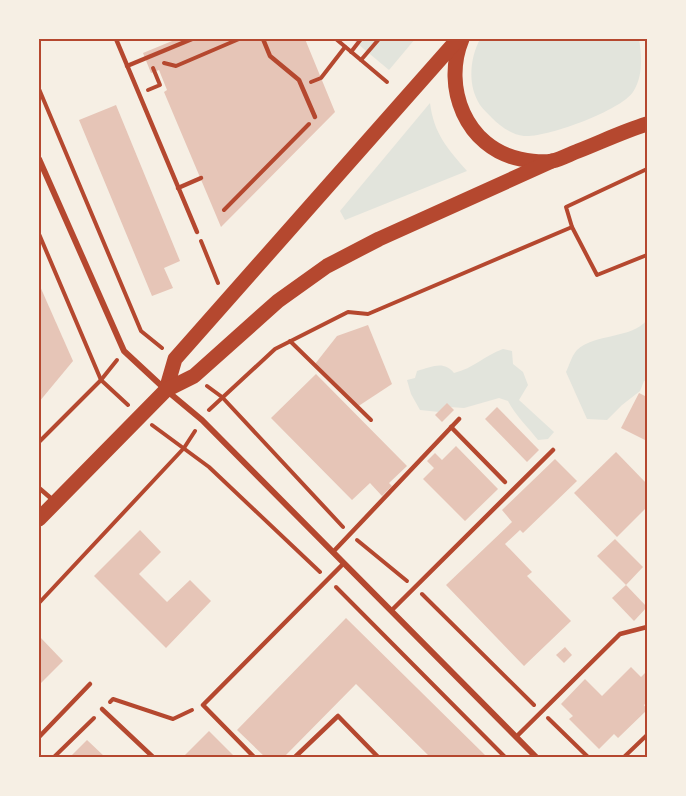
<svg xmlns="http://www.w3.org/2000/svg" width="686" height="796" font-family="Helvetica,sans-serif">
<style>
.green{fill:#e2e4dc}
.building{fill:#e6c5b7}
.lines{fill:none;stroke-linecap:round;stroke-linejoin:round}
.path{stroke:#b5482f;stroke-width:4}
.service{stroke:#b5482f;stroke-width:4.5}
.minor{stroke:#b5482f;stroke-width:6}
.primary{stroke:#b5482f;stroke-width:15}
.neatline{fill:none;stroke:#b5482f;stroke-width:2}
</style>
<rect width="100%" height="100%" fill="#f6efe4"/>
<!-- green -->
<g class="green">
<path d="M352,39H415L389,70Z"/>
<path d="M480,39H639C642,56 643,77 633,92C620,111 546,138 524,136C512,135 500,126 492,118C488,114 483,109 480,105C467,85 470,58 480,39Z"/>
<path d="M430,103C434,134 447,148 467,171L345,220L340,211Z"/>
<path d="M647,320V380L644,381L640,391L622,405L607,420L587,419L566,372C569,366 572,355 577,350C596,333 632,339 647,320Z"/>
<path d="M503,349L512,351L513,364L523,372L528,385L519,400L554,432L548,439L538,440C527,426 516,416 508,401L499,398L464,408L450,407L439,412L420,410L411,394L407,380L415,378L417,371C431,367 444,360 454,373C474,368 484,356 503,349Z"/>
</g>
<!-- building -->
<g class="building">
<path d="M177,39H305L335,112L221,227L164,92L167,90L159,70L151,73L143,53Z"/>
<path d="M116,105L180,261L164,268L173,288L152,296L79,120Z"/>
<path d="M39,284L73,361L39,402Z"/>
<path d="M368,325L392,384L357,407L315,364L337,336Z"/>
<path d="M316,374L407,466L389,483L392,486L382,496L370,483L352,500L271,418Z"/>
<path d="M639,393L647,397V436L645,440L621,428Z"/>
<path d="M447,403L454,410L442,422L435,415Z"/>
<path d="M497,407L539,450L527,462L485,419Z"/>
<path d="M456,446L498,489L465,521L423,479L434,468L427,461L435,453L442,460Z"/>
<path d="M616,452L647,484V507L617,537L574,493Z"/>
<path d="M555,459L577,481L523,533L520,530L505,544L532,572L527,576L571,621L524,666L446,585L512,522L502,510Z"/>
<path d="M140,530L161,552L139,574L167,602L190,580L211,601L166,648L94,576Z"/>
<path d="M615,539L643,567L626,585L597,556Z"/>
<path d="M626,585L647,607L634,621L612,598Z"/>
<path d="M346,618L487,757H430L356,684L284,757H265L237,730Z"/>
<path d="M39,636L63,661L39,685Z"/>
<path d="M565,647L572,655L564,663L556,655Z"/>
<path d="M631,667L641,677L647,671V702L644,705L647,710L618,738L614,734L599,749L569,719L573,716L561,704L585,679L602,696Z"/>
<path d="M209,731L235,757H183Z"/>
<path d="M87,740L105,757H70Z"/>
</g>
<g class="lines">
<!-- path -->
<g class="path">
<path d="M336,39L387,82"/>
<path d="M351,52L361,39"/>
<path d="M361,60L379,39"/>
<path d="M164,63L176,66L239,39"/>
<path d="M311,82L321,78L345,47"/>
<path d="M39,89L141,331L162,348"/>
<path d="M148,90L160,85L153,68"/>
<path d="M224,210L309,124"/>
<path d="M572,227L566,207L647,169"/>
<path d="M39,234L101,380L128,405"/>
<path d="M201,241L218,283"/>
<path d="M290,341L371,420"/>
<path d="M207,386L222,397L343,527"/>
<path d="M209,410L275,349L348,312L368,314L572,227L597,275L647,255"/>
<path d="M152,425L209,467L320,572"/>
<path d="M39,442L101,380L117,360"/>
<path d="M357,540L407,581"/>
<path d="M336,587L505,757"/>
<path d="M422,594L534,705"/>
<path d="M39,603L184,448L195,431"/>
<path d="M110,702L113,699L173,719L192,710"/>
<path d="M548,718L588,757"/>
<path d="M54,757L94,718"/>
<path d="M624,757L647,735"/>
</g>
<!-- service -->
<g class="service">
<path d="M116,39L197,232"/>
<path d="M263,39L270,56L299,80L315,117"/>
<path d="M127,66L192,39"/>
<path d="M178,188L201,178"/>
<path d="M451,427L505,482"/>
<path d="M39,488L53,500"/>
<path d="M333,552L459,419"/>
<path d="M391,611L553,450"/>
<path d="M102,709L153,757"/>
<path d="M39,737L90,684"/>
<path d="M516,737L620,634L647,627"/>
<path d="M254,757L203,705L344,563"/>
<path d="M295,757L338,716L378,757"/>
</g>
<!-- minor -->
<path class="minor" d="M39,159L124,351L166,390L202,420L536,757"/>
<!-- primary -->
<g class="primary">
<path d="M462,39C442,87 466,148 520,159C530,161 542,163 552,161C561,159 570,154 578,151C601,142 624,131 647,124"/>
<path d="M166,390L175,359L458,39"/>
<path d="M39,519L166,390L194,376L278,301L327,266L379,239L552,161"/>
</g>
</g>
<!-- border -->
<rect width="686" height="796" fill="none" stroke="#f6efe4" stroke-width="81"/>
<rect x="40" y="40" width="606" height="716" class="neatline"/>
</svg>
